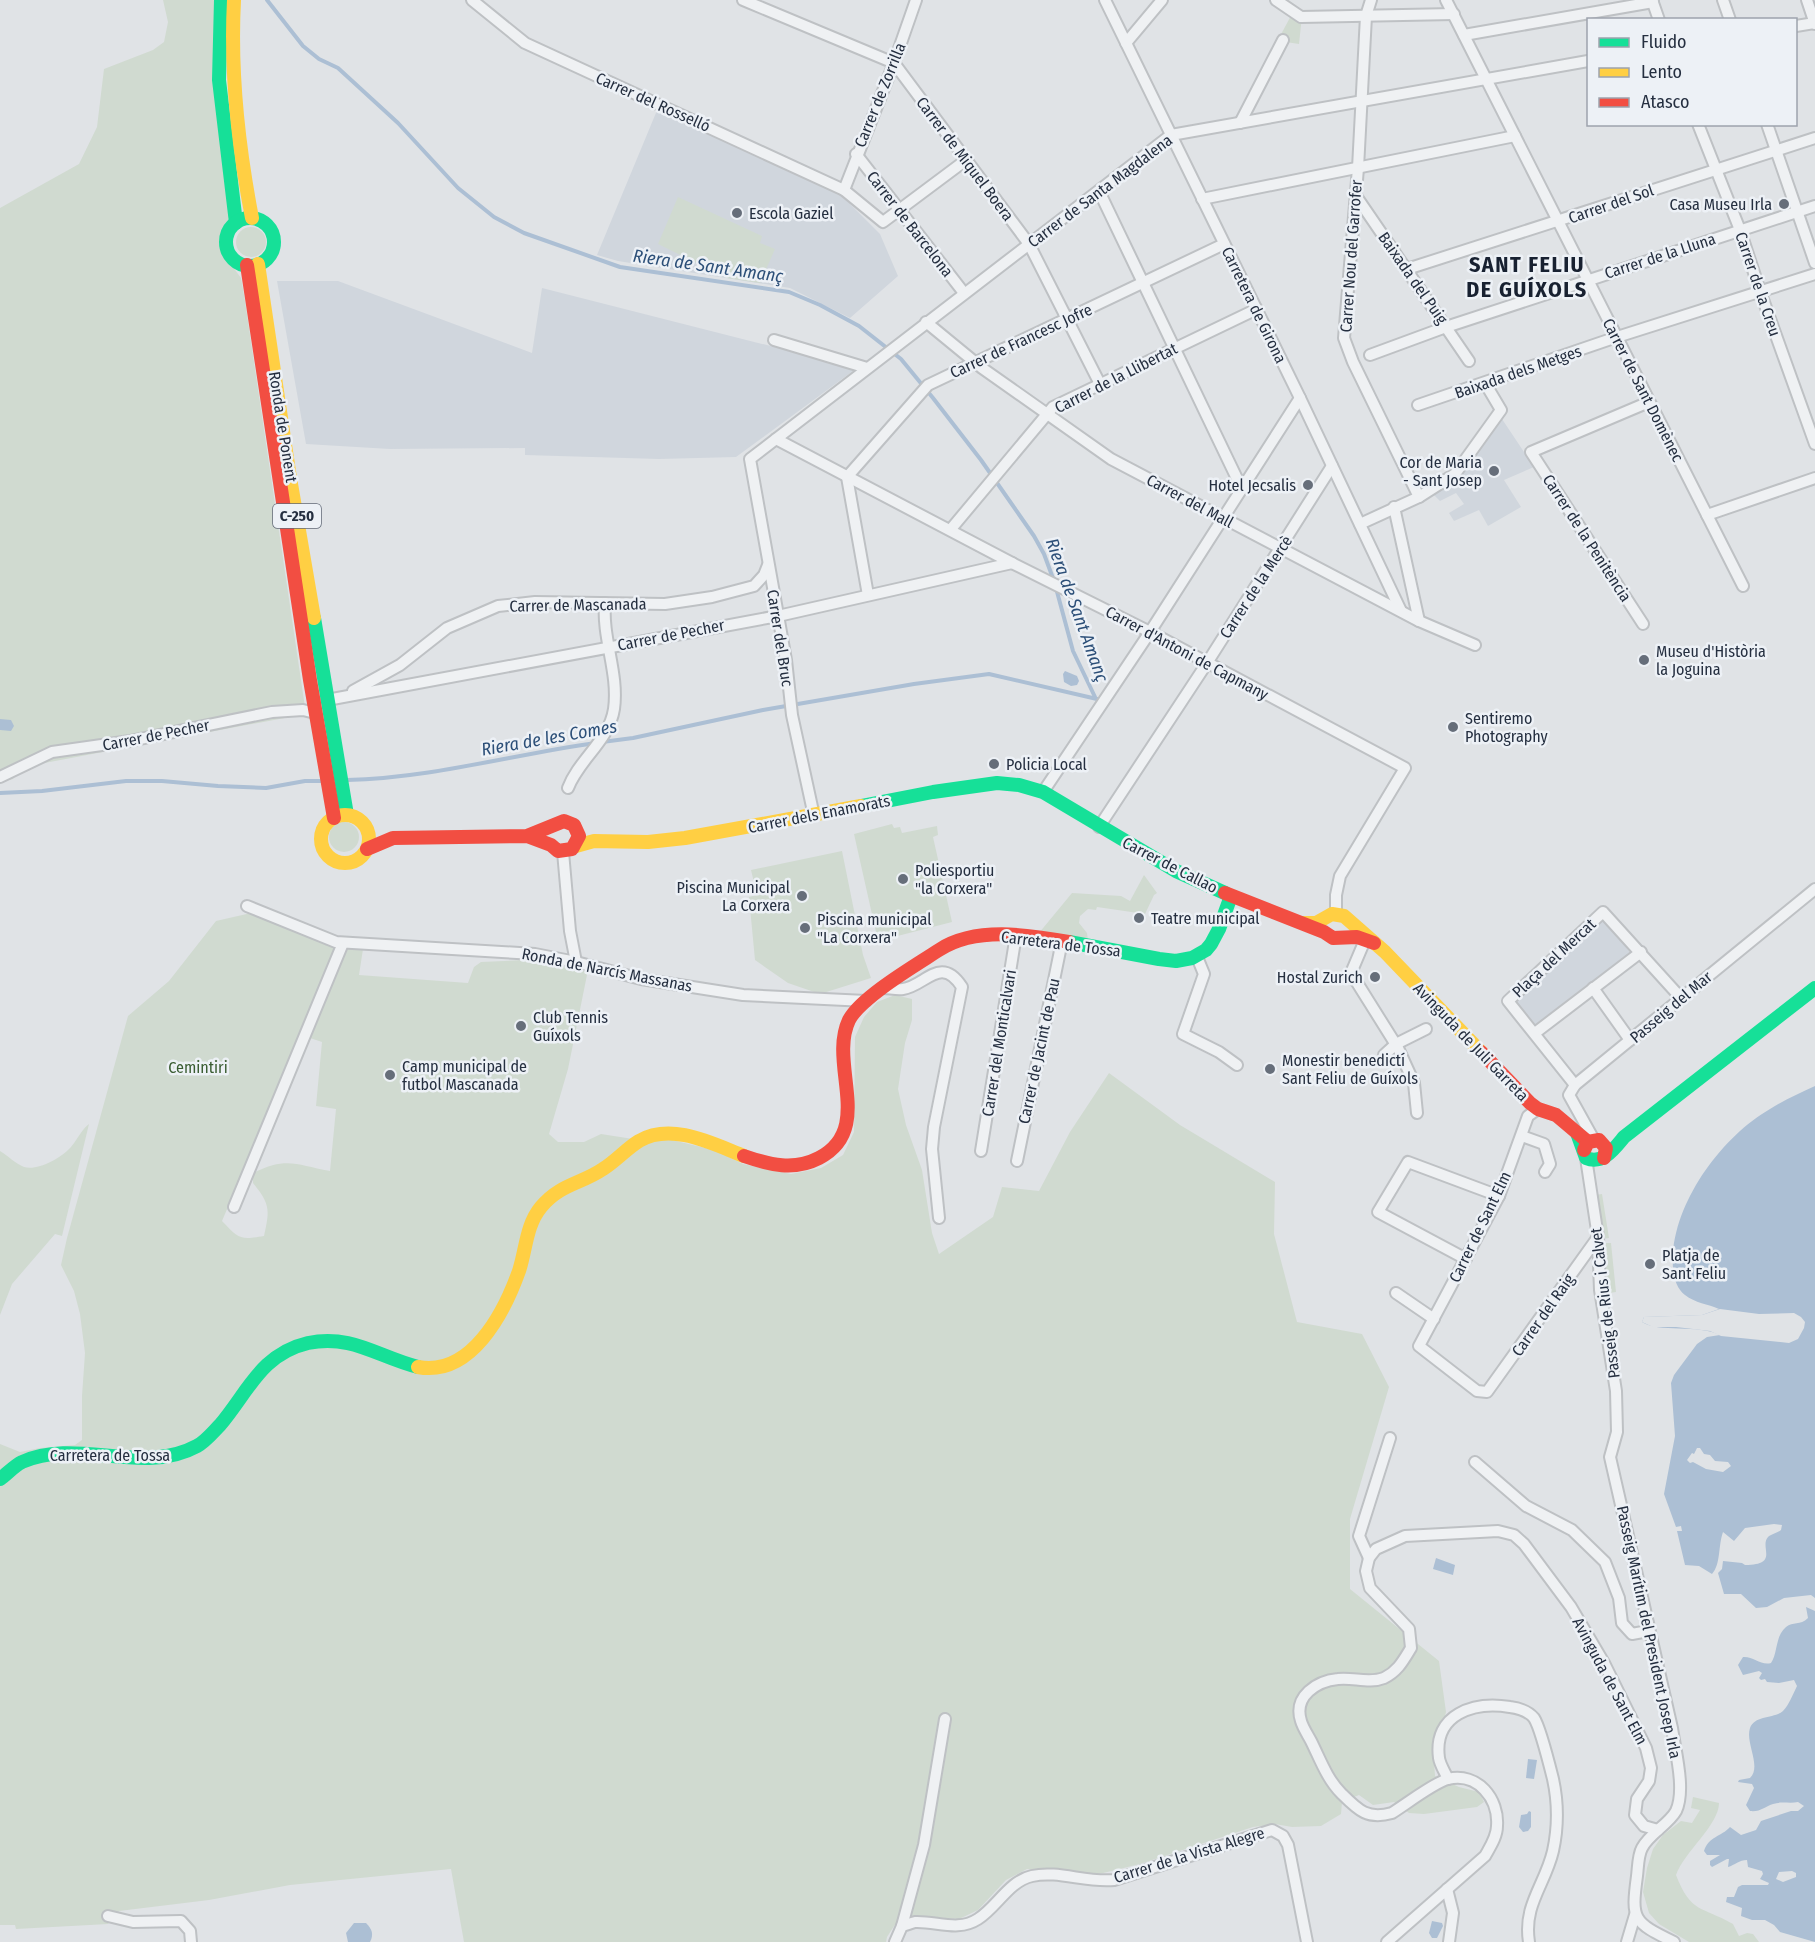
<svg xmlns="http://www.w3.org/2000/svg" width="1815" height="1942" font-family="'Fira Sans Condensed',sans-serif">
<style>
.built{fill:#d0d6dd}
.green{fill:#d0dad0}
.water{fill:#acbfd4;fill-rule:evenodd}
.pier{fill:#e0e3e6}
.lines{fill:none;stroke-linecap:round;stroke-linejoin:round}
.stream{stroke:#acbfd4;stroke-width:4}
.street-casing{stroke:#bec1c4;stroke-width:14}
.street{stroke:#eff1f3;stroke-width:10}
.fast{stroke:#16e098;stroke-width:14}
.slow{stroke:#ffcf43;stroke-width:14}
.jam{stroke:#f24e42;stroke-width:14}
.poi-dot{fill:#666e7a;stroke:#edf1f6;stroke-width:2}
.labels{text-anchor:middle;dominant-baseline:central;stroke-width:5;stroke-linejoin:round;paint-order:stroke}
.shield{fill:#edf1f6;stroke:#616977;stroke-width:1.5}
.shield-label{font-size:15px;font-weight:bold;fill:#252f40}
.street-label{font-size:16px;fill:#252f40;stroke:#edf1f6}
.poi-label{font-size:16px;fill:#252f40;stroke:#edf1f6;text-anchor:start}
.park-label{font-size:16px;fill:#3a5d32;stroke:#edf1f6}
.water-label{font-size:18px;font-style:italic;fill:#2c4f78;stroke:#edf1f6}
.district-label{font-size:22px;font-weight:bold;letter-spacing:1.5px;fill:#182131;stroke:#edf1f6}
</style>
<rect width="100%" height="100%" fill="#e0e3e6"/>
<!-- built -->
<g class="built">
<path d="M658,108L839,193L880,234L898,276L850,318L790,288L618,261L597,255Z"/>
<path d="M277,281H338L532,353L542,288L857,368L736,457L659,459L525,455V448L390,449L306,444Z"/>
<path d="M1502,419L1534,467L1504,480L1521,507L1488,526L1479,510L1454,521L1449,513L1464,504L1456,493L1440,501L1433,494L1461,476Z"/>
<path d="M1603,917L1631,954L1537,1027L1514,999Z"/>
</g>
<!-- green -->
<g class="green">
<path d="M163,0H216L231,211L221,239L224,255L241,278L245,301L306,714L39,764C28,767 19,769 13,779L0,782V208L79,164L97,127L104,69L153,50L164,42L168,22Z"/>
<path d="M1293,12L1302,16L1299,44L1286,42L1279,38Z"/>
<path d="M678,197L762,236L760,243L775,249L760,283L727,278L658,244Z"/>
<circle cx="251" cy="242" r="15"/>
<circle cx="344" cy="837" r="15"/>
<path d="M892,824L894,828L900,827L902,833L937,826L938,835L933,837L952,922L878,941L854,834Z"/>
<path d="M842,851L863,955L871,978L820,994L788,983L755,960L749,897L757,895L751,870Z"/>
<path d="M1144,875L1157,893L1154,895L1145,914L1097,907L1096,910L1088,909L1080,916L1079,923L1087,933L1088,941L1039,933L1072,893L1121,896L1130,901Z"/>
<path d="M251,913L337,949L222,1221C239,1239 240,1240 264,1236C270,1209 270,1204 253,1183V1173C287,1156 297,1165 330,1171L336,1109L316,1106L322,1042L310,1038L346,947L363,949L359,975L468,983L474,967L481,962L548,959L588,970L568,1069L549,1134L558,1142H584L601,1134L633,1139L672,1140L714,1150L743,1164L791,1174L821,1168L843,1155L854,1132L855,1037L864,1017L877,1002L895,995L912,999V1020L905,1043L898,1089L906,1125L922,1170L932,1233L939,1254L993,1217L1002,1187L1039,1191L1070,1132L1109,1073L1180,1125L1275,1182L1274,1234L1297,1322L1362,1334L1389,1387L1350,1519V1589L1439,1661L1446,1712L1434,1761L1435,1776L1459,1787L1479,1792L1484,1802L1477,1807L1424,1814L1409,1813L1394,1802L1373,1805L1359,1795L1342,1802L1341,1814L1321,1826L1292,1827L1275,1824L1253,1827L1140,1864L1099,1874L1027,1869L1006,1880L978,1910L959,1919L917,1916L898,1920L887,1937L886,1942H464L451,1869L290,1885L209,1900L119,1911L108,1924L16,1929L15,1925H0V1444L20,1452L40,1448L75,1445L82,1440V1396L85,1353L80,1314L74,1291L61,1265L67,1238L128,1016L169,981L216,921Z"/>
<path d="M89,1124L62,1236L55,1234L12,1284L0,1315V1151C7,1155 16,1164 24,1167C37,1171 59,1159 68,1150C76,1143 80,1131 89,1124Z"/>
<path d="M1602,1194L1609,1238L1602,1239L1595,1195Z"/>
<path d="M1603,1243H1611L1616,1292L1609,1293Z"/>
<path d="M1693,1797L1719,1803C1719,1825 1684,1852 1676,1875C1691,1914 1702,1906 1733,1924L1739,1936L1747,1933L1753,1934L1759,1942H1689L1659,1924L1649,1913L1643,1892L1647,1868L1653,1849L1663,1835L1681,1821L1692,1823L1700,1810L1691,1808Z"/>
</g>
<!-- water -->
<g class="water">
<path d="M1065,671L1077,676L1079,681L1077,685L1071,686L1064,682L1063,674Z"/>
<path d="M0,719L11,720L14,726L11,731L0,730Z"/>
<path d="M1815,1086V1598L1811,1595L1784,1598L1767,1607L1756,1608L1741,1594H1724L1718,1573L1722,1569L1723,1561L1742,1563L1745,1565C1780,1565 1759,1547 1768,1537C1771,1534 1778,1533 1781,1530L1782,1525L1774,1524L1745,1528L1734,1541L1723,1532C1718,1546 1721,1564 1712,1574L1699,1566L1685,1565L1677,1531H1682L1681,1526L1676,1527L1664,1494L1675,1436L1671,1383L1674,1375L1697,1344L1707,1337L1720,1335C1699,1324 1658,1333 1642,1322L1644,1317L1702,1315L1719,1309C1708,1304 1695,1303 1685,1295C1673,1286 1672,1267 1673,1253C1677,1198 1723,1136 1770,1109C1784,1100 1800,1093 1815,1086ZM1697,1448H1700L1704,1454L1710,1455L1715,1461L1728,1462L1731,1466L1723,1472L1706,1469L1693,1462L1690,1463L1687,1460L1692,1453L1694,1454Z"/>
<path d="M1436,1558L1455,1565L1453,1575L1433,1569Z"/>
<path d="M1806,1607L1815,1611V1942L1780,1932L1774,1925L1765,1920H1752L1741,1916L1742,1908L1726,1902L1727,1897H1734L1738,1887L1742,1885H1768L1769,1883L1760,1879L1763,1874L1762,1871L1748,1867L1747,1860C1739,1860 1735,1865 1728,1867L1729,1859H1727L1712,1867L1710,1865V1861L1720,1855H1707L1704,1851C1709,1836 1721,1837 1730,1827L1741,1835L1756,1830L1761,1821L1791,1811H1798L1804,1806L1798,1802C1790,1804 1781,1801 1773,1804C1764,1807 1761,1812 1750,1811L1746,1805L1754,1788L1752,1784L1738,1782L1739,1780L1750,1778C1762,1766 1745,1743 1750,1728C1755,1715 1774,1719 1783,1711C1789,1705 1793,1694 1797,1686L1794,1680L1779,1683L1767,1682L1765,1679L1761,1680L1759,1678L1762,1673L1759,1671L1743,1675L1738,1665L1743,1657C1753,1656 1761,1666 1771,1663C1778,1653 1775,1636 1786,1627C1793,1621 1800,1626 1808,1618ZM1792,1871L1796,1873V1877L1783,1882L1776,1879L1779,1872Z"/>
<path d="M1528,1759L1537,1760L1534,1779L1526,1778Z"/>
<path d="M1529,1811L1531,1812V1827L1528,1831L1523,1832L1519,1827L1521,1815L1527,1814Z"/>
<path d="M1432,1921L1442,1923L1443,1926L1437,1938H1432L1429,1933Z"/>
<path d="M354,1923H366C372,1929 374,1934 370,1942H348L346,1933Z"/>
</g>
<!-- pier -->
<path class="pier" d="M1720,1309L1759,1314L1794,1313L1801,1317L1805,1322L1804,1328L1798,1339L1789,1343L1721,1336L1710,1331L1676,1327H1653L1642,1322L1644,1317L1702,1315Z"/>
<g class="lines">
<!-- stream -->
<g class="stream">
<path d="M267,0L303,46L319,59L338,68L398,123L458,188L494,217L524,233L620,267L789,292L820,305L859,326L901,359L933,398L981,460L1034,536L1044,554L1054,581"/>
<path d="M1056,588L1073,651L1095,697"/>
<path d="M602,742L633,738L763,710L914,684L989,674L1097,699"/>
<path d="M347,780C430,778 512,755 595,743"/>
<path d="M0,793L42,791L126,781H162L218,786L266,788L305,781H322"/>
</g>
<!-- street casing -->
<g class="street-casing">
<g id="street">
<path d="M472,0L525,43L844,190L883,222L966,160"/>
<path d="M743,0L894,63L1029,244L1100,384"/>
<path d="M1105,0L1300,398L1401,611"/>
<path d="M1276,0L1301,17L1454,14"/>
<path d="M1371,0L1366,16L1358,168L1344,338L1353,362L1419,497"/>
<path d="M1446,0L1743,586"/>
<path d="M1652,0L1659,20"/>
<path d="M1723,0L1730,20"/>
<path d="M1807,0L1815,24"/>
<path d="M1796,26L1815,23"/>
<path d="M1464,35L1653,2"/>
<path d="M1126,43L1162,0"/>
<path d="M1240,123L1283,40"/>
<path d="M1698,124L1740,230L1760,291L1815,444"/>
<path d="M1767,124L1815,263"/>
<path d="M856,154L964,293"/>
<path d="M844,190L894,63L916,0"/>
<path d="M1099,191L1242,489"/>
<path d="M1356,196L1469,361"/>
<path d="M1202,199L1515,136"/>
<path d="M1407,269L1815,138"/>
<path d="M926,322L982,368L1111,459L1419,621L1475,645"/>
<path d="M774,340L867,368"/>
<path d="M1370,355L1446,327L1815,206"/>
<path d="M1418,405L1617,337L1815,274"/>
<path d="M776,439L1012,563L1150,632L1405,768L1340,876L1336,895V913"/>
<path d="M1394,507L1419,621"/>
<path d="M1707,515L1815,478"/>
<path d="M1360,524L1419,497L1455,474L1501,410L1485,383"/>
<path d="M951,529L1053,407L1257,309"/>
<path d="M868,595L847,477L928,385L1224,244"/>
<path d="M1643,624L1531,452L1649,402"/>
<path d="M353,691L400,665L447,628L498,606L535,602L665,604L712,597L754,586L764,575L768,565"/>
<path d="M327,700L778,616L1012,563"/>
<path d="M0,777L52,752L130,741L272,712L303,710L315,713"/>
<path d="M568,788C579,759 609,741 614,709C619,673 602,639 605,603"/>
<path d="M1043,792L1150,632L1300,398"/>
<path d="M814,816L792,715L786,660L750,459L1171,135L1588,61"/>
<path d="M1099,827L1207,663L1332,466"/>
<path d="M563,852L570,931L576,962"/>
<path d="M247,906L336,942L535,954L576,962L641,979L743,995L866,1001"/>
<path d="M1365,940L1351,973L1398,1048L1414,1083L1417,1113"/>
<path d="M1197,957L1204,974L1183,1034L1219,1052L1237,1065"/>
<path d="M883,988C889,988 897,990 903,989C925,986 941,954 962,987L934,1127L932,1149L939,1218"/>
<path d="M1593,988L1630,1040"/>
<path d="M1535,1033L1641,952"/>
<path d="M1384,1055L1396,1044L1426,1029"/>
<path d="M1575,1085L1508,1001L1603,912L1681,998"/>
<path d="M1538,1109L1528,1116L1499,1196L1419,1346L1477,1391L1487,1392L1598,1237"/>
<path d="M1522,1136L1544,1144L1550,1164L1545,1172"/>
<path d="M1594,1140L1569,1095L1575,1085L1815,889"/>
<path d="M981,1151L1016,935"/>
<path d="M1586,1158L1598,1237L1600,1290L1616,1391L1617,1432L1610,1457L1672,1728C1675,1750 1686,1790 1676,1811C1669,1824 1649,1834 1642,1848C1638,1855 1638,1868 1637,1876C1631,1920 1633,1922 1674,1942"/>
<path d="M1017,1161L1062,941"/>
<path d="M234,1207L343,943"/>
<path d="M1466,1259L1378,1212L1408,1162L1499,1196"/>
<path d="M1396,1293L1434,1319"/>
<path d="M1475,1462L1526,1506L1572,1530L1605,1562L1619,1598L1622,1623L1632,1634L1648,1631"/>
<path d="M1369,1558L1359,1536L1390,1438"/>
<path d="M1448,1779C1445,1772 1440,1765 1439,1758C1433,1714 1474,1701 1510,1707C1518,1708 1528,1711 1534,1718C1540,1727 1550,1767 1553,1779C1558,1802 1558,1828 1553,1851C1545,1885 1523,1905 1529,1942"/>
<path d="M1447,1889L1453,1913L1449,1942"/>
<path d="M108,1916L133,1922L181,1921L190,1931L191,1942"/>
<path d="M902,1926L924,1845L945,1719"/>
<path d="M895,1942L902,1926C906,1925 911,1923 915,1922C937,1921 958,1932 978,1919C997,1907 1009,1881 1032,1876C1058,1870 1086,1883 1114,1880L1272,1830L1283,1836L1288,1845L1307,1942"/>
<path d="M1387,1942L1485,1856C1490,1847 1497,1837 1497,1826C1499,1799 1478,1772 1448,1779C1435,1782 1405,1805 1392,1813C1367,1820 1358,1810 1341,1793C1327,1779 1320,1759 1311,1741C1308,1735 1303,1728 1301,1721C1293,1696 1317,1681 1338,1679C1353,1677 1369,1684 1384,1678C1398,1671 1403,1661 1411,1648L1409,1629L1370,1588L1366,1571L1369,1558L1376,1549L1405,1536L1498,1531L1514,1535L1524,1544L1571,1607L1604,1663L1646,1748L1651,1768L1649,1781L1637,1799L1635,1815L1644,1826L1658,1830"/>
<path d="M1627,1942L1635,1915"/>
</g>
</g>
<!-- street -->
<use href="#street" class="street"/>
<!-- fast -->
<g class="fast">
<path d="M221,0L219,80L236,223"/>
<circle cx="250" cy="242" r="24"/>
<path d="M314,618L347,815"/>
<path d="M861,806L933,792L997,783L1019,785L1043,792L1176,871L1225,893"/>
<path d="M1069,942L1159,959L1176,961L1192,958L1206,950L1211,944L1219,929L1231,896"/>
<path d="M1577,1133L1586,1158C1603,1165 1614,1149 1624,1137L1815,988"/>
<path d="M0,1479C7,1474 14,1466 22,1462C77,1437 142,1476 197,1446C206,1441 213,1432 220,1425C248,1392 261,1354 308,1343C352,1334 378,1357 418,1367"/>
</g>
<!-- slow -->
<g class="slow">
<path d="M234,0C230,74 238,145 252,218"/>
<path d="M258,264L290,478L314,618"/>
<circle cx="345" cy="839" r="24"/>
<path d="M576,846L594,841L648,842L685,838L861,806"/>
<path d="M1304,923H1316L1332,914L1344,916L1385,952L1481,1052"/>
<path d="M418,1367C471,1377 504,1313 519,1271C526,1250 526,1225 541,1207C560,1184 581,1184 603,1169C616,1161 626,1149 639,1141C672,1122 713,1144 744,1156"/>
</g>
<!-- jam -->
<g class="jam">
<path d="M247,265L310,680L334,818"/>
<path d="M367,849L393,838L527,836L564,821L574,825L579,836L572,849L558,851L551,845L527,836"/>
<path d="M1225,893L1324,932L1333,938L1357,937L1374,943"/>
<path d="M1481,1052L1530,1103L1538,1109L1556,1115L1588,1142"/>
<path d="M1584,1150L1588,1142L1599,1140L1606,1148L1604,1158"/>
<path d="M744,1156C770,1165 794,1171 819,1158C875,1129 828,1064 849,1020C861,997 916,965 939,950C976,926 1028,935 1069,942"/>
</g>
</g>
<!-- markers -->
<g class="poi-dot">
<circle cx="1784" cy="204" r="6"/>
<circle cx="737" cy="213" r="6"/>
<circle cx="1494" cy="471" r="6"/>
<circle cx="1308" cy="485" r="6"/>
<circle cx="1644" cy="660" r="6"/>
<circle cx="1453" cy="727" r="6"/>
<circle cx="994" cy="764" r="6"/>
<circle cx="903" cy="879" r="6"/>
<circle cx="802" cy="896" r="6"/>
<circle cx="1139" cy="918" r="6"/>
<circle cx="805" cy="928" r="6"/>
<circle cx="1375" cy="977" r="6"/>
<circle cx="521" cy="1026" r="6"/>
<circle cx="1270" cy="1069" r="6"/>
<circle cx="390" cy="1075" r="6"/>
<circle cx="1650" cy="1264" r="6"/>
</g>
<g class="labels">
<!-- shield labels -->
<rect class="shield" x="273" y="504" width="48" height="24" rx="4.5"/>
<g class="shield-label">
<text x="297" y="516">C-250</text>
</g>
<!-- street labels -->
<g class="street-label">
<text transform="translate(880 95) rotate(-68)">Carrer de Zorrilla</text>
<text transform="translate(653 102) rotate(24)">Carrer del Rosselló</text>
<text transform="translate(965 159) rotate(53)">Carrer de Miquel Boera</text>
<text transform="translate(1100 191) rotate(-37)">Carrer de Santa Magdalena</text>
<text transform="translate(1611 204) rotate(-19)">Carrer del Sol</text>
<text transform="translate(910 224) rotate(52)">Carrer de Barcelona</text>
<text transform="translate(1351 256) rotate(-86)">Carrer Nou del Garrofer</text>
<text transform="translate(1660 256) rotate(-18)">Carrer de la Lluna</text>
<text transform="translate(1413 278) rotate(55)">Baixada del Puig</text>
<text transform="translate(1758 284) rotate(71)">Carrer de la Creu</text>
<text transform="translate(1254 305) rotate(64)">Carretera de Girona</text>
<text transform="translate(1021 341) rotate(-25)">Carrer de Francesc Jofre</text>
<text transform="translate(1518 372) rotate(-19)">Baixada dels Metges</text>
<text transform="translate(1116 378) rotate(-27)">Carrer de la Llibertat</text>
<text transform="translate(1643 390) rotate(63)">Carrer de Sant Domènec</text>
<text transform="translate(283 427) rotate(81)">Ronda de Ponent</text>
<text transform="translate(1190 501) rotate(28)">Carrer del Mall</text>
<text transform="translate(1587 538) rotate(57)">Carrer de la Penitència</text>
<text transform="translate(1256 587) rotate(-57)">Carrer de la Mercè</text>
<text transform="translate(578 605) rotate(-1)">Carrer de Mascanada</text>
<text transform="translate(671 635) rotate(-11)">Carrer de Pecher</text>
<text transform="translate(780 638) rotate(81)">Carrer del Bruc</text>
<text transform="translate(1187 653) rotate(28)">Carrer d'Antoni de Capmany</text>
<text transform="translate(156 735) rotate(-11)">Carrer de Pecher</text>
<text transform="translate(819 814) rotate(-11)">Carrer dels Enamorats</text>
<text transform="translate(1170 865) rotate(27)">Carrer de Callao</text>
<text transform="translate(1061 944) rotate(7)">Carretera de Tossa</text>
<text transform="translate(1554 958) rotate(-43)">Plaça del Mercat</text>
<text transform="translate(607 970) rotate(11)">Ronda de Narcís Massanas</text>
<text transform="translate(1671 1007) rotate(-40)">Passeig del Mar</text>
<text transform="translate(1471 1042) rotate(46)">Avinguda de Juli Garreta</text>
<text transform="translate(999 1043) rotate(-81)">Carrer del Monticalvari</text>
<text transform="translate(1039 1051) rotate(-78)">Carrer de Jacint de Pau</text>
<text transform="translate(1480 1227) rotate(-64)">Carrer de Sant Elm</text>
<text transform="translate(1605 1303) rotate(-97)">Passeig de Rius i Calvet</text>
<text transform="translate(1543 1315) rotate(-55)">Carrer del Raig</text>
<text x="110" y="1455">Carretera de Tossa</text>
<text transform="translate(1649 1632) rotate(78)">Passeig Marítim del President Josep Irla</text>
<text transform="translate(1610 1681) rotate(62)">Avinguda de Sant Elm</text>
<text transform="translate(1189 1855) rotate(-17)">Carrer de la Vista Alegre</text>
</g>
<!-- poi labels -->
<g class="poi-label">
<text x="1772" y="204" text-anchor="end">Casa Museu Irla</text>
<text x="749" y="213">Escola Gaziel</text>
<text x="1482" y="462" text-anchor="end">Cor de Maria<tspan x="1482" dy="18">- Sant Josep</tspan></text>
<text x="1296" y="485" text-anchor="end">Hotel Jecsalis</text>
<text x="1656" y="651">Museu d'Història<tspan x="1656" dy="18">la Joguina</tspan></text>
<text x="1465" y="718">Sentiremo<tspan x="1465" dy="18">Photography</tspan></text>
<text x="1006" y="764">Policia Local</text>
<text x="915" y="870">Poliesportiu<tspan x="915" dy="18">"la Corxera"</tspan></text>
<text x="790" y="887" text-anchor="end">Piscina Municipal<tspan x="790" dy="18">La Corxera</tspan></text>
<text x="1151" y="918">Teatre municipal</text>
<text x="817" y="919">Piscina municipal<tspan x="817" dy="18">"La Corxera"</tspan></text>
<text x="1363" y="977" text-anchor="end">Hostal Zurich</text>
<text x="533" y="1017">Club Tennis<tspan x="533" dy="18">Guíxols</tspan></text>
<text x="1282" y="1060">Monestir benedictí<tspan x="1282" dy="18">Sant Feliu de Guíxols</tspan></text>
<text x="402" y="1066">Camp municipal de<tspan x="402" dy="18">futbol Mascanada</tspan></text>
<text x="1662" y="1255">Platja de<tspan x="1662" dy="18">Sant Feliu</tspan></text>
</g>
<!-- park labels -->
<g class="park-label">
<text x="198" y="1067">Cemintiri</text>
</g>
<!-- water labels -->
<g class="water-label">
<text transform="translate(708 266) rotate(8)">Riera de Sant Amanç</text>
<text transform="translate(1077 610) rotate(70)">Riera de Sant Amanç</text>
<text transform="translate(549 738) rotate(-10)">Riera de les Comes</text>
</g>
<!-- district labels -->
<g class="district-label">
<text x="1527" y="264">SANT FELIU<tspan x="1527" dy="25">DE GUÍXOLS</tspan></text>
</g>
</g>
<!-- legend -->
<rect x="1587" y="18" width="210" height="108" fill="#edf1f6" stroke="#9da3ad" stroke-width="1.5"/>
<rect x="1599" y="38" width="30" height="9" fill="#16e098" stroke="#9da3ad" stroke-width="1.5"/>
<text x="1641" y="48" font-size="18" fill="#252f40">Fluido</text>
<rect x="1599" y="68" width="30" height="9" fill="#ffcf43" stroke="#9da3ad" stroke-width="1.5"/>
<text x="1641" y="78" font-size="18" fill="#252f40">Lento</text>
<rect x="1599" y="98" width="30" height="9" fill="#f24e42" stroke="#9da3ad" stroke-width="1.5"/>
<text x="1641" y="108" font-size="18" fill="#252f40">Atasco</text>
</svg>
